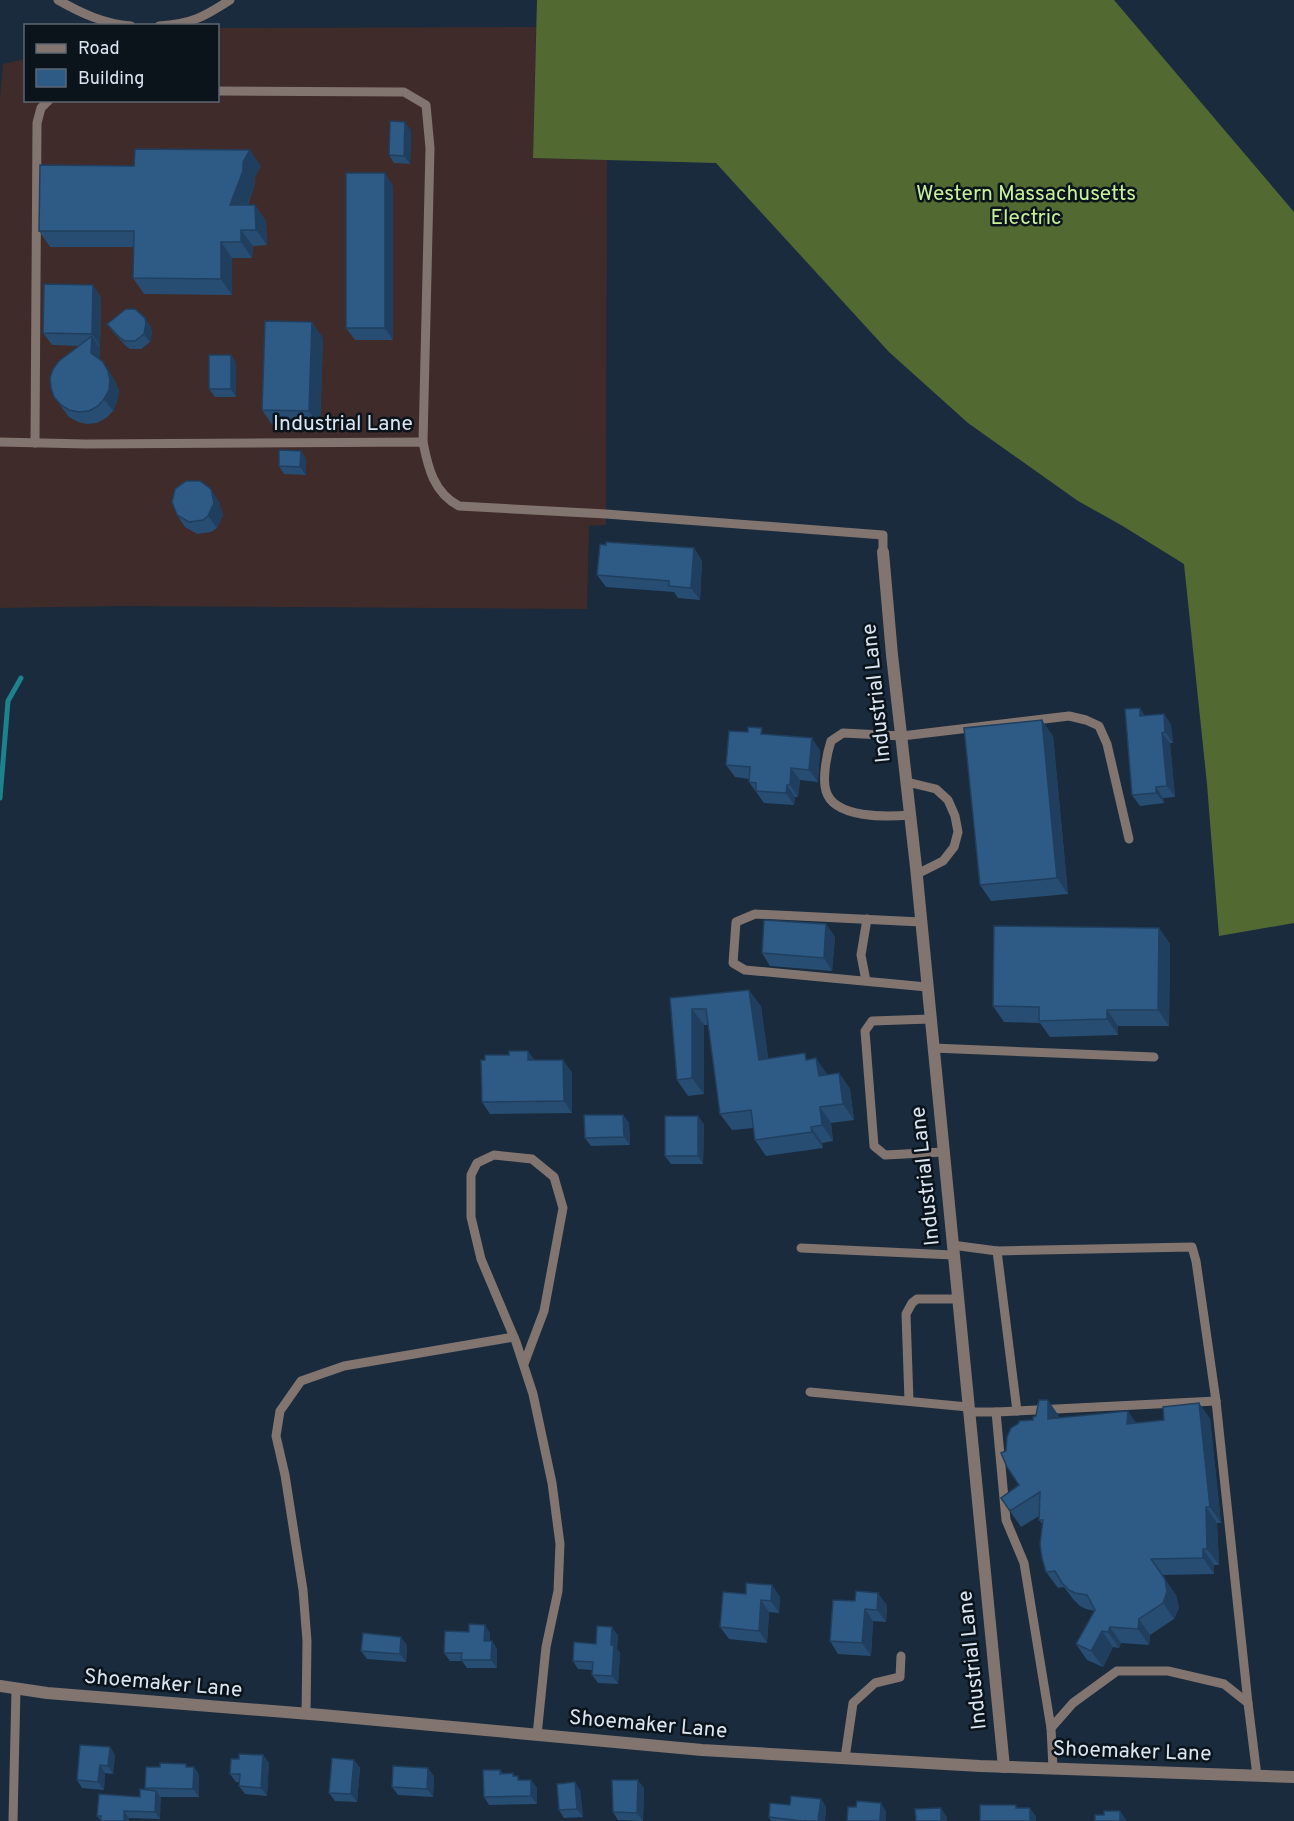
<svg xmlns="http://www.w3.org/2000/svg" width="1294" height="1821" font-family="Overpass,sans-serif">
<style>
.industrial{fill:#3f2b29}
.forest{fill:#526a31}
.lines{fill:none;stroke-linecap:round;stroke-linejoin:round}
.stream{stroke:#1e818e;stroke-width:5}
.service{stroke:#82746f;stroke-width:9}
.minor{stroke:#82746f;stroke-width:12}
.tertiary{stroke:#82746f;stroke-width:12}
.wall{fill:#284d73}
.shaded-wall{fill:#203f5e}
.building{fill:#2e5a86;stroke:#203f5e;stroke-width:1.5}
.labels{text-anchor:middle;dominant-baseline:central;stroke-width:5;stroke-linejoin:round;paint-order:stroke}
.park-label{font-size:21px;fill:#c9f19b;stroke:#0b131b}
.street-label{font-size:21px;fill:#dbe6f3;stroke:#0b131b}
</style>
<rect width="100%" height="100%" fill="#192b3d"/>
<!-- industrial -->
<path class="industrial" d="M536,27L533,158L607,160L606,525L589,526L587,609L120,606L0,608V98L3,64L25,59L26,100H218V28Z"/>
<!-- forest -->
<path class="forest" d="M537,0H1114L1294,212V923L1219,936L1207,784L1184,564L1121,525L1078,501L968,423L889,352L716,163L533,158Z"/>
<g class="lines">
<!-- stream -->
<path class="stream" d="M0,798L8,701L21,678"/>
<!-- service -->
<g class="service">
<path d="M58,0C81,13 104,24 131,26"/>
<path d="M159,26C191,24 204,17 230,0"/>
<path d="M218,91L404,92L426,105L430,148L423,442"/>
<path d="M0,442L86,444L423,442C428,468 434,493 459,506L606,514L883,535V552"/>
<path d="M35,443L37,123L41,108L49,100"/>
<path d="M907,782L936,789L948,800L955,816L958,832L954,847L943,861L917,874"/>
<path d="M910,815C888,817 834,819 826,791C822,779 827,753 831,741L843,733L902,736L1069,716L1086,720L1099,726L1107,744L1129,839"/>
<path d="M921,922L755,914L736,922L733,963L745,970L927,987"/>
<path d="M866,981L861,955L867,919"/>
<path d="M930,1019L872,1021L865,1031L874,1146L885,1155L943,1152"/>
<path d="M933,1048L1154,1057"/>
<path d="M952,1245L997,1251L1192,1247L1196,1261L1216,1401L996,1412"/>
<path d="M801,1248L953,1255"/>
<path d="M997,1251L1017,1411"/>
<path d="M524,1364L544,1311L563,1208L554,1177L532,1159L494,1155L477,1163L471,1175V1217L481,1259L516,1342L533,1394L552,1483L560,1544L558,1591L546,1647L537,1735"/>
<path d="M810,1392L968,1407"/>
<path d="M909,1401L906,1314L912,1303L917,1299H957"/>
<path d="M1216,1401L1248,1703"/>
<path d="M968,1412H996L1006,1520L1024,1563L1051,1728"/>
<path d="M306,1714L307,1641L303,1590L285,1475L276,1436L280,1411L301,1381L344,1366L514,1337"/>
<path d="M845,1758L853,1703L875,1683L900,1677L901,1656"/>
<path d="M1053,1768L1051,1728L1073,1703L1117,1671H1168L1224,1684L1248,1703L1257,1776"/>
<path d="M13,1821L16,1689"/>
</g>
<!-- minor -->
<path class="minor" d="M883,552L892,655L916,867L1004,1767"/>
<!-- tertiary -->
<path class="tertiary" d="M0,1686L47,1693L322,1715L702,1750L980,1766L1294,1777"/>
</g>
<!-- wall -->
<g class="wall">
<path d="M411,130L410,164L394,163L389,155Z"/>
<path d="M134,166H261L255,177L254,187L248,205H255L266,221L267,245L253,246L252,258H232V295L144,294L133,278V247H50L39,231Z"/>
<path d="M393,186V340H355L346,328Z"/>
<path d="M101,297L100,346H99L100,348V360L103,362L116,383L119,392L117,402L113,411L106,418L97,423L87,424L78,422L69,417L54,397L79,346L52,345L43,333Z"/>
<path d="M145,318L150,326L152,332L150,342L141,349H130L126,346L113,332L107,324Z"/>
<path d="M323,338L320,427L273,426L262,410Z"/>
<path d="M231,355L236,363V397H215L209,389Z"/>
<path d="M301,451L306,459V475L284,474L279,466Z"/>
<path d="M219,502L223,515L217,528L211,532L197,534L185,527L177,515Z"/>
<path d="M694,548L702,561L700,600L678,598L674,592L606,587L597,575Z"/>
<path d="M1164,714L1171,725L1173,743H1170L1175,797L1163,798L1164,803L1140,806L1132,795L1145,716Z"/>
<path d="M766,734L820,750L818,782L800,780L798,797H795L794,805L764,803L749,782V779L735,777L726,765Z"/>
<path d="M1053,736L1068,894L991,901L980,885Z"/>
<path d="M826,924L835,937L832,971L770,966L762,953Z"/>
<path d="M1159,928L1170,944L1169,1026H1118V1035L1050,1037L1040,1023L1004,1022L993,1006Z"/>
<path d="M670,998L761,1006L768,1058L810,1059L828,1075L839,1073L850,1089L854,1120L831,1123L833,1141L822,1143L823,1148L766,1156L755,1140L754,1128L732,1130L720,1114L708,1025H704V1094L688,1096L677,1080Z"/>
<path d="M534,1060L572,1072V1113L490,1114L482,1102Z"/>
<path d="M623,1115L629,1123L630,1145L591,1146L585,1138Z"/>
<path d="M704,1124L703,1164H671L665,1156Z"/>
<path d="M1199,1403L1210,1419L1221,1523H1217L1219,1565H1214V1574L1162,1575L1176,1595L1179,1608L1174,1619L1150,1635L1149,1645L1121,1643L1119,1648L1113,1647L1103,1667L1087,1660L1076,1644L1095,1611L1086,1609L1080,1606L1073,1599L1064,1587L1058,1588L1046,1572L1043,1525L1039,1520V1516L1021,1527L1001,1498L1019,1485L1006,1451L1059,1416V1418L1136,1423L1164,1420Z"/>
<path d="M772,1585L780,1597L779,1613L769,1612L767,1643L729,1639L720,1627L746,1594Z"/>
<path d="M833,1600L887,1605L886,1622L873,1621L871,1656L838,1654L830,1641Z"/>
<path d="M490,1633V1641H492L497,1649V1668H467L462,1661H450L444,1653Z"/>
<path d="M618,1635L617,1649L620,1653L618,1684L598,1683L592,1675V1670L578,1669L573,1661L596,1644Z"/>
<path d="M407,1645L406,1662L367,1659L361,1651Z"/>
<path d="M110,1747L115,1755L113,1774L105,1773L104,1790L82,1788L77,1780Z"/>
<path d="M263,1755L269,1763L267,1796L245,1794L239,1786V1782H236L230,1774L239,1759Z"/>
<path d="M354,1760L360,1768L357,1802L335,1801L329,1793Z"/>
<path d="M188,1767H194L199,1775V1797H160V1819L129,1818V1821H101L97,1816L140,1797L146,1790L145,1788Z"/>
<path d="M500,1770L503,1774L515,1776L520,1780H531L537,1788V1804L489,1805L484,1797Z"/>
<path d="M434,1776L433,1797L398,1795L392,1787Z"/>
<path d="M644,1788L643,1821L618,1820L613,1812Z"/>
<path d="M580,1790L583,1817L564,1818L559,1810Z"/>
<path d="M821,1799L826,1807L825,1821H771L769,1817L790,1805Z"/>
</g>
<!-- shaded-wall -->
<g class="shaded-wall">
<path d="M405,122L411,130L410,164L404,156Z"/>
<path d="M250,150L261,166L255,177L254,187L241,221L230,205L243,162Z"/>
<path d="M385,173L393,186V340L385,328Z"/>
<path d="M255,205L266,221L267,245L256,230Z"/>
<path d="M241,230L253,246L252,258L241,242Z"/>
<path d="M221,242L232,258V295L221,279Z"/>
<path d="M93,285L101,297L100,346L92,334Z"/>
<path d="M145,318L150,326L152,332L150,342L144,334Z"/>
<path d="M312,322L323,338L320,427L309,411Z"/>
<path d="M92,336L100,348V365L91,353Z"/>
<path d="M231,355L236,363V397L231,389Z"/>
<path d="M103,362L116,383L119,392L117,402L113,411L104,399Z"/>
<path d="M301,451L306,459V475L300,467Z"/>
<path d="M211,489L219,502L223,515L217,528L208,516Z"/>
<path d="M694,548L702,561L700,600L691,588Z"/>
<path d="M1140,708L1147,719L1140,716Z"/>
<path d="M1164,714L1171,725L1173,743L1165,732Z"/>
<path d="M1042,720L1053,736L1068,894L1057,878Z"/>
<path d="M1162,733L1170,743L1175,797L1167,786Z"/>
<path d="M812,738L820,750L818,782L809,770Z"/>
<path d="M791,768L800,780L798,797L790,785Z"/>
<path d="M787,785L795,797L794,805L786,793Z"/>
<path d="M1156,787L1163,798L1164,803L1156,793Z"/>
<path d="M826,924L835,937L832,971L824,958Z"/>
<path d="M1159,928L1170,944L1169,1026L1158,1010Z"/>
<path d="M749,990L761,1006L770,1076L759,1060Z"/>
<path d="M692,1009L704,1025V1094L692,1078Z"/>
<path d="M1107,1010L1118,1026V1035L1107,1019Z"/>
<path d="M528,1051L537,1063L528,1060Z"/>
<path d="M816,1058L827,1074L819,1076Z"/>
<path d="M563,1060L572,1072V1113L564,1101Z"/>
<path d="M839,1073L850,1089L854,1120L843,1104Z"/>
<path d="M820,1107L831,1123L833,1141L822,1125Z"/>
<path d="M623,1115L629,1123L630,1145L624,1137Z"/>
<path d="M698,1116L704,1124L703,1164L698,1156Z"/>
<path d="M811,1127L822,1143L823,1148L812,1132Z"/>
<path d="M1048,1400L1059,1416V1435L1048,1419Z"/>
<path d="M1199,1403L1210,1419L1221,1523L1210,1507Z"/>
<path d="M1128,1411L1139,1427L1127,1424Z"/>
<path d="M1206,1507L1217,1523L1219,1565L1207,1549Z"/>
<path d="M1203,1549L1214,1565V1574L1203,1558Z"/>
<path d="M1165,1579L1176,1595L1179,1608L1174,1619L1163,1603Z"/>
<path d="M772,1585L780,1597L779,1613L771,1601Z"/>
<path d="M878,1593L887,1605L886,1622L877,1610Z"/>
<path d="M761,1600L769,1612L767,1643L759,1631Z"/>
<path d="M865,1609L873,1621L871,1656L862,1643Z"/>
<path d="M1139,1619L1150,1635L1149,1645L1138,1629Z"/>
<path d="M485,1625L490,1633V1649L484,1641Z"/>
<path d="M612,1627L618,1635L617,1649L620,1653L618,1684L612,1676L611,1645Z"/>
<path d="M1110,1627L1121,1643L1119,1648L1108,1632Z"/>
<path d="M1102,1631L1113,1647L1103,1667L1091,1651Z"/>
<path d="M401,1637L407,1645L406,1662L400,1654Z"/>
<path d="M492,1641L497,1649V1668L491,1660Z"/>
<path d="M110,1747L115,1755L113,1774L108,1766Z"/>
<path d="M263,1755L269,1763L267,1796L261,1788Z"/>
<path d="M354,1760L360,1768L357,1802L351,1794Z"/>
<path d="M100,1765L105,1773L104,1790L98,1782Z"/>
<path d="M194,1767L199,1775V1797L193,1789Z"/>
<path d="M428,1768L434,1776L433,1797L427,1789Z"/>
<path d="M531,1780L537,1788V1804L531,1796Z"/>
<path d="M638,1780L644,1788L643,1821L637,1813Z"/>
<path d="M575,1782L580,1790L583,1817L577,1809Z"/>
<path d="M156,1791L161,1798L160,1819L155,1812Z"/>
<path d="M821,1799L826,1807L825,1821H818Z"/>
<path d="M881,1803L886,1811V1821H880Z"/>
<path d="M941,1808L947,1817V1821H941Z"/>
<path d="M1030,1808L1036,1816V1821H1030Z"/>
<path d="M124,1811L129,1818V1821H124Z"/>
<path d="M1120,1811L1126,1819V1821H1120Z"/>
</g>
<!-- building -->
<g class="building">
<path d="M390,121L405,122L404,156L389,155Z"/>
<path d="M135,149L250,150L243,162V171L230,205H255L256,230H241V242H221V279L133,278L134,231H39L40,165L134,166Z"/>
<rect x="346" y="173" width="39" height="155"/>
<path d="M44,284L93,285L92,334L43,333Z"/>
<path d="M126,309H135L145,318L146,323L144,334L135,341H125L120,338L107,324L122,312Z"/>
<path d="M265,321L312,322L309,411L262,410Z"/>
<path d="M92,336L91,353L103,362L108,371L110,380L109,390L104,399L98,406L89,411L79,412L69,410L61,405L54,397L51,388L50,378L53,369L59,361Z"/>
<rect x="209" y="355" width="22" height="34"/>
<path d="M279,450L301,451L300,467L279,466Z"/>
<path d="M186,481H200L211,489L214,503L208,516L203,520L189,522L177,515L172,502L175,489Z"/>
<path d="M606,542L694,548L691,588L669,586V581L597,575L600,544L606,545Z"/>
<path d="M1140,708V716L1164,714L1165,732L1162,733L1167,786L1156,787V793L1132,795L1125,709Z"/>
<path d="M1042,720L1057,878L980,885L964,728Z"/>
<path d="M748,727L762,728L761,734L812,738L809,770L791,768L790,785H787L786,793L756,791V783L749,782L750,767L726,765L729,731L748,732Z"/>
<path d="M764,920L826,924L824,958L762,953Z"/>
<path d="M994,926L1159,928L1158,1010H1107V1019L1039,1021V1007L993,1006Z"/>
<path d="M749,990L759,1060L805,1053L806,1060L816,1058L819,1076L839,1073L843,1104L820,1107L822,1125L811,1127L812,1132L755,1140L751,1110L720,1114L706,1009H692V1078L677,1080L670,998Z"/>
<path d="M509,1051H528V1060H563L564,1101L482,1102L481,1060H485V1055H509Z"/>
<path d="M584,1115H623L624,1137L585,1138Z"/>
<rect x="665" y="1116" width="33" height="40"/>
<path d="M1039,1400H1048V1419L1128,1411L1127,1424L1164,1420L1163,1407L1199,1403L1210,1507H1206L1207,1549H1203V1558L1151,1559L1165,1579L1167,1592L1163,1603L1139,1619L1138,1629L1110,1627L1108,1632L1102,1631L1091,1651L1076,1644L1095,1610L1087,1595L1075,1593L1069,1590L1062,1583L1055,1571L1046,1572L1042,1558L1040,1544L1043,1520H1039L1040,1492L1010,1511L1001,1498L1019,1485L1007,1467L1001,1453L1006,1451L1007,1437L1011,1428L1019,1423V1421L1033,1420V1417L1036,1416Z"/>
<path d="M746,1583L772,1585L771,1601L761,1600L759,1631L720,1627L723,1592L746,1594Z"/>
<path d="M856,1591L878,1593L877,1610L865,1609L862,1643L830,1641L833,1600L855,1601Z"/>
<path d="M469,1624L485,1625L484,1641H492L491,1660H461L462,1653H444L445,1631L469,1632Z"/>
<path d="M597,1626L612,1627L611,1645H614L612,1676L592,1675L593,1662L573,1661L574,1642L596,1644Z"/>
<path d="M363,1633L401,1637L400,1654L361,1651Z"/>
<path d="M80,1745L110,1747L108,1766L100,1765L98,1782L77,1780Z"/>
<path d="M239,1754L263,1755L261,1788L239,1786L240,1774H230L231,1759H239Z"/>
<path d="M332,1758L354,1760L351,1794L329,1793Z"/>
<path d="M160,1763L186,1764V1767H194L193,1789L145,1788L146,1767H160Z"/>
<path d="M393,1766L428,1768L427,1789L392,1787Z"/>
<path d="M483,1770H500V1774L513,1773V1776H518V1780H531V1796L484,1797Z"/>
<path d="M612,1780H638L637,1813L613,1812Z"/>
<path d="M575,1782L577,1809L559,1810L557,1784Z"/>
<path d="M140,1789L156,1791L155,1812L124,1811V1821H101V1816H97L99,1794L140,1797Z"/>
<path d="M791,1796L821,1799L818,1821H802L769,1817L770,1803L790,1805Z"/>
<path d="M857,1801L881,1803L880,1821H847L848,1807H856Z"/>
<path d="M980,1805H1016V1808H1030V1821H980Z"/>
<path d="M941,1808V1821H916L915,1809Z"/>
<path d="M1104,1811H1120V1821H1095V1815H1104Z"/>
</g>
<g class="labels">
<!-- park labels -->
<g class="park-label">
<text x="1026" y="194">Western Massachusetts<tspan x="1026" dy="24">Electric</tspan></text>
</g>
<!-- street labels -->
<g class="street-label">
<text x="343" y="424">Industrial Lane</text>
<text transform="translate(877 693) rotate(-96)">Industrial Lane</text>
<text transform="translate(926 1176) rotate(-96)">Industrial Lane</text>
<text transform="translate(973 1660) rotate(-96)">Industrial Lane</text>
<text transform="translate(163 1684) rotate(5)">Shoemaker Lane</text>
<text transform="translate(648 1725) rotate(5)">Shoemaker Lane</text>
<text transform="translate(1132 1752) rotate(2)">Shoemaker Lane</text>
</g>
</g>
<!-- legend -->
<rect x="24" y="24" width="195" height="78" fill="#0b131b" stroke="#5e6771" stroke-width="1.5"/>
<rect x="36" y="44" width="30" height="9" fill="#82746f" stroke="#5e6771" stroke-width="1.5"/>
<text x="78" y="54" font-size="18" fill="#dbe6f3">Road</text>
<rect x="36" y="69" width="30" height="18" fill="#2e5a86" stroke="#5e6771" stroke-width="1.5"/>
<text x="78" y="84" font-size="18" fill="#dbe6f3">Building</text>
</svg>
